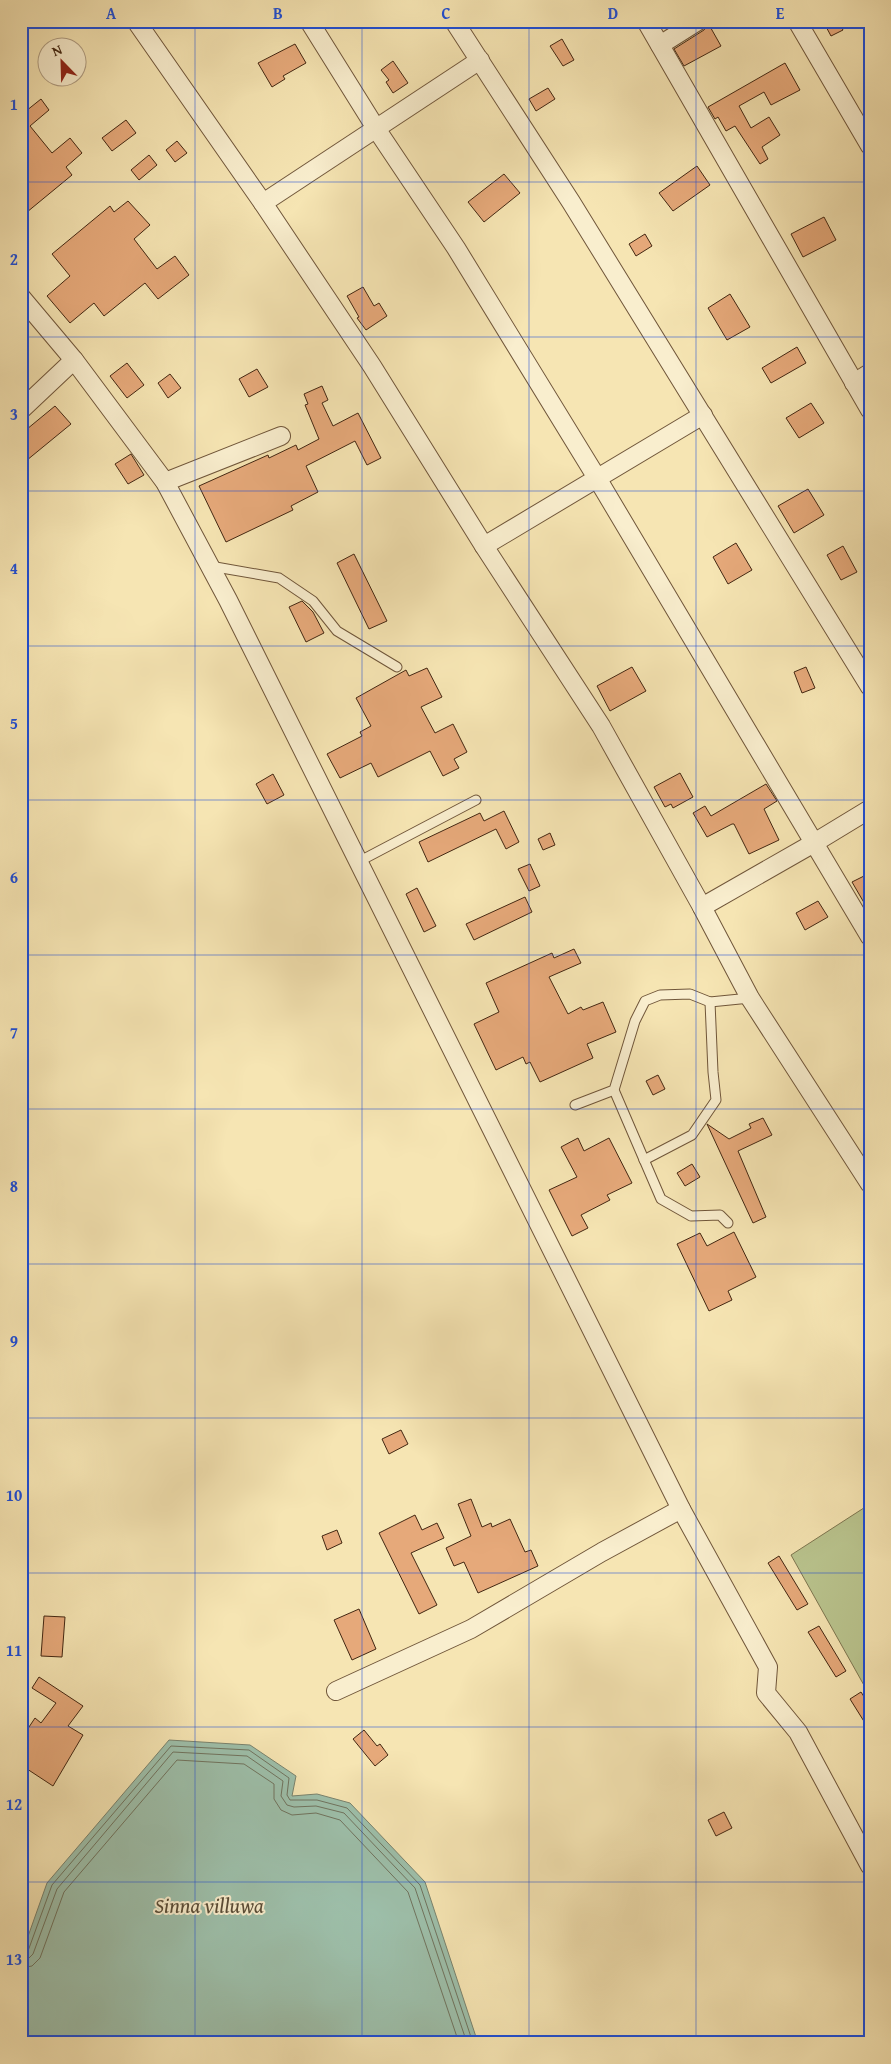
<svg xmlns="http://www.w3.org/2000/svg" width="891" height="2064" font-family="'Gentium Book Plus',serif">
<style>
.green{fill:#bac58f;stroke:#7e7650}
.water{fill:#9dbfaa;stroke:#79826d}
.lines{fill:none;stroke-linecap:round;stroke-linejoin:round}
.shore{stroke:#70735e;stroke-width:1}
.building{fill:#e6a97a;stroke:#432712}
.service-casing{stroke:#70563a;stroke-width:11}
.minor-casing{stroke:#70563a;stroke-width:20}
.service{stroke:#f9eece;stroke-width:9}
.minor{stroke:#f9eece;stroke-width:18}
.grid{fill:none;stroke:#1d4ed8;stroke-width:1;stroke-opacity:0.55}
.labels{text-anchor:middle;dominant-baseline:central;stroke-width:4;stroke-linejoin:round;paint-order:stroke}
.water-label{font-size:21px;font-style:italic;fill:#5a4d38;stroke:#f9eece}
.neatline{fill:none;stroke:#1d4ed8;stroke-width:2}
.grid-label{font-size:16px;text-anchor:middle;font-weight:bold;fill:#1d4ed8}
</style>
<rect width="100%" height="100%" fill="#f6e5b3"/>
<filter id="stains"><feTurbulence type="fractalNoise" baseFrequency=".004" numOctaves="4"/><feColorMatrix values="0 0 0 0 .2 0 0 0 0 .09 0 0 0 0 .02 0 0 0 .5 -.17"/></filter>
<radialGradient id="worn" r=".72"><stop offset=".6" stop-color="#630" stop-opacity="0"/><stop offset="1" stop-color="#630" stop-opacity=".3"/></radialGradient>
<!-- green -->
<path class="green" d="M870,1504V1696L791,1555Z"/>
<!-- water -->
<path class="water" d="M169,1740L250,1745L296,1776L292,1796L317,1794L350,1803L425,1882L478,2043H21V1956L47,1883Z"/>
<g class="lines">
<!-- shore -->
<g class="shore">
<path d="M21,1955L28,1951L52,1885L171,1746L249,1750L289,1778L287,1795L290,1800H317L347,1808L420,1885L473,2043"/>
<path d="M21,1961L28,1959L33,1954L57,1889L173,1752L247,1756L283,1781L281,1796L287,1805L294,1807L316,1806L344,1813L415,1888L467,2043"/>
<path d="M21,1968L32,1966L40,1958L64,1892L177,1760L244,1764L274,1784V1799L281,1810L292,1815L316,1813L340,1820L408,1892L459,2043"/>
</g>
</g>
<!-- building -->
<g class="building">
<path d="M823,21H838L843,30L831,36Z"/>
<path d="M708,23L721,46L684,66L674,49L704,30Z"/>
<path d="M562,39L574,60L563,66L550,46Z"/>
<path d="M295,44L306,63L283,76L285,79L272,87L258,63Z"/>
<path d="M393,61L408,83L393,93L386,82L389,80L381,70Z"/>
<path d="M785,63L800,90L771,105L764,92L739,106L751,128L769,117L780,135L762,147L768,159L760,164L735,126L726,131L718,117L715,119L708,107Z"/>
<path d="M548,88L555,99L536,111L529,99Z"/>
<path d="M41,99L49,110L30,126L52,153L70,138L82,153L66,167L72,175L21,217V115Z"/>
<path d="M126,120L136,133L112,151L102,138Z"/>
<path d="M177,141L187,153L175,162L166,150Z"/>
<path d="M149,155L157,165L139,180L131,170Z"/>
<path d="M697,166L710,185L673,211L659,193Z"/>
<path d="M504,174L520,193L484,222L468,202Z"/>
<path d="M128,201L150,225L134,239L157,269L175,256L189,275L158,299L145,283L104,316L94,303L70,323L47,296L70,276L52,254L110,206L114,212Z"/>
<path d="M824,217L836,240L803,257L791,234Z"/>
<path d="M645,234L652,246L636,256L629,244Z"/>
<path d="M363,287L374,306L379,303L387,316L366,330L357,318L359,317L347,296Z"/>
<path d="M730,294L750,327L727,340L708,308Z"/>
<path d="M797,347L806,363L771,383L762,368Z"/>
<path d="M127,363L144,385L127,398L110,376Z"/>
<path d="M257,369L268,387L249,397L239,379Z"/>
<path d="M170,374L181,388L168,398L158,383Z"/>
<path d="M322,386L328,400L322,403L333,426L358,413L381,458L367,465L355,441L306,466L318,492L291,506L293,510L226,542L199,486L268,455L269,458L296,445L298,450L319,439L305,405L308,404L304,394Z"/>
<path d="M811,403L824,423L799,438L786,418Z"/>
<path d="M55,406L71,424L21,465V434Z"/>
<path d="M131,454L144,475L128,484L115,464Z"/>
<path d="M808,489L824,515L794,533L778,506Z"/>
<path d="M736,543L752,570L728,584L713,557Z"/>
<path d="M843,546L857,572L841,580L827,555Z"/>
<path d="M354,554L387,621L369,629L337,563Z"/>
<path d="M302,601L313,612L324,633L306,642L289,607Z"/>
<path d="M632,667L646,691L610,711L597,686Z"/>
<path d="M806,667L815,688L802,693L794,672Z"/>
<path d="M427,668L442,697L421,707L435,733L453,724L467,752L454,759L459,768L443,776L430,751L378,777L371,763L340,778L327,754L362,736L360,732L371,726L356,698L406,670L409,676Z"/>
<path d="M680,773L693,797L673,808L671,804L665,807L654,787Z"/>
<path d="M273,774L284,795L267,804L256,784Z"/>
<path d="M766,784L777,801L764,809L779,840L749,854L734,824H732L707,837L693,813L705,806L711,816Z"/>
<path d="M504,811L519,842L506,849L496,829L428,862L419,842L480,813L484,821Z"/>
<path d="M550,833L555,845L543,850L538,839Z"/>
<path d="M530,864L540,886L529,891L518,869Z"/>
<path d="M870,873V913L852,882Z"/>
<path d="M417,888L436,926L424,932L406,894Z"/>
<path d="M525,897L532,912L474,940L466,924Z"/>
<path d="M818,901L828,917L805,930L796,913Z"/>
<path d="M574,949L581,963L549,977L568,1014L581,1007L583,1010L603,1002L616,1032L587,1044L593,1058L540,1082L530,1062L526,1064L523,1057L496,1070L474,1024L499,1012L486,983L552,953L554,958Z"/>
<path d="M658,1075L665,1089L653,1095L646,1081Z"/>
<path d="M763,1118L772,1135L738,1151L766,1217L753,1223L707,1124L729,1139L751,1128L749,1124Z"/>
<path d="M578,1138L584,1151L609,1138L632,1183L607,1195L610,1200L581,1215L588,1228L572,1236L549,1190L577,1177L561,1147Z"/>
<path d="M692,1164L700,1177L685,1186L677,1173Z"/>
<path d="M734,1232L756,1277L728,1291L732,1300L709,1311L677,1244L700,1233L707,1246Z"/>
<path d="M401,1430L408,1444L389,1454L382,1439Z"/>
<path d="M471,1499L482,1527L491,1523L492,1527L510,1519L525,1552L531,1550L538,1566L478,1593L464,1562L454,1566L446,1548L471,1536L458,1504Z"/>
<path d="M415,1515L422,1530L437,1523L444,1538L411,1553L437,1605L419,1614L379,1533Z"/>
<path d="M337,1530L342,1543L327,1550L322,1536Z"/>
<path d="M779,1556L808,1604L797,1610L768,1563Z"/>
<path d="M359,1609L376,1649L352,1660L334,1620Z"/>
<path d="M44,1616L65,1617L62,1657L41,1656Z"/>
<path d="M819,1626L846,1671L836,1677L808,1632Z"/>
<path d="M39,1677L83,1706L68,1726L83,1735L53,1786L21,1765V1739L35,1718L41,1723L56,1703L32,1688Z"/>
<path d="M861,1692L870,1706V1731L850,1699Z"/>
<path d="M364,1730L377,1746L380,1744L388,1755L375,1766L353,1739Z"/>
<path d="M724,1812L732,1828L716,1836L708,1820Z"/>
</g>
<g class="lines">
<!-- service casing -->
<g class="service-casing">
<g id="service">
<path d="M210,566L279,578L313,601L337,631L397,667"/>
<path d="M358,862L476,800"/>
<path d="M614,1090L661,1199L691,1216L720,1215L728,1223"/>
<path d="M575,1105L614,1090L635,1021L645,1001L660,995L690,994L710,1002L750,998"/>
<path d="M644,1160L692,1135L716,1100L713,1072L710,1002"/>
</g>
</g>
<!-- minor casing -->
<g class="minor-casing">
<g id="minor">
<path d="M136,21L263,203L372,366L484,546L601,726L702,907L750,998L870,1184"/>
<path d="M309,21L377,130L456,248L597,478L870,937"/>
<path d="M454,21L571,202L870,687"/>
<path d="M646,21L870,410"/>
<path d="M797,21L870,146"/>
<path d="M660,45L698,21"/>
<path d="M263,203L480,60"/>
<path d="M21,297L74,360L165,482L228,600L681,1509L768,1667L766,1693L798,1732L870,1866"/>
<path d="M854,383L870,373"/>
<path d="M21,410L74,360"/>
<path d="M165,482L281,436"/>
<path d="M484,546L703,415"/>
<path d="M702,907L814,843L870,809"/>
<path d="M336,1691L471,1629L602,1552L681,1509"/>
</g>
</g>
<!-- service -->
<use href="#service" class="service"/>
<!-- minor -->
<use href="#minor" class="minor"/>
</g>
<!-- grid -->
<path class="grid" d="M195,21V2043M362,21V2043M529,21V2043M696,21V2043M21,182H870M21,337H870M21,491H870M21,646H870M21,800H870M21,955H870M21,1109H870M21,1264H870M21,1418H870M21,1573H870M21,1727H870M21,1882H870"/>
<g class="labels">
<!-- water labels -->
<g class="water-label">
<text x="209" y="1905">Sinna villuwa</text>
</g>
</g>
<!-- margin -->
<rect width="891" height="2064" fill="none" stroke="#f6e5b3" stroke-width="55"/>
<!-- north arrow -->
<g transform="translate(62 62) rotate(337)"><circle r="24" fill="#f9eece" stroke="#b09e83"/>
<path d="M0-4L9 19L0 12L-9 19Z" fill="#8f2418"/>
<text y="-8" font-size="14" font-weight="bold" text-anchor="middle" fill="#432712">N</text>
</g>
<rect x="28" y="28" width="836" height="2008" class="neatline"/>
<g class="grid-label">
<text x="111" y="19">A</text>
<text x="278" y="19">B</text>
<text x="446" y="19">C</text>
<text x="613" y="19">D</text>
<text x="780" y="19">E</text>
<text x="14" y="110">1</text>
<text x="14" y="265">2</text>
<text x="14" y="420">3</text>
<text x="14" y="574">4</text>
<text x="14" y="729">5</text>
<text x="14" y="883">6</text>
<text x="14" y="1038">7</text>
<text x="14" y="1192">8</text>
<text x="14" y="1347">9</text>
<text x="14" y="1501">10</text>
<text x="14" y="1656">11</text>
<text x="14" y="1810">12</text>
<text x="14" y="1965">13</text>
</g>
<rect width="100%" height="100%" filter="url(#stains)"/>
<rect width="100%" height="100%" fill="url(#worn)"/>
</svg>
